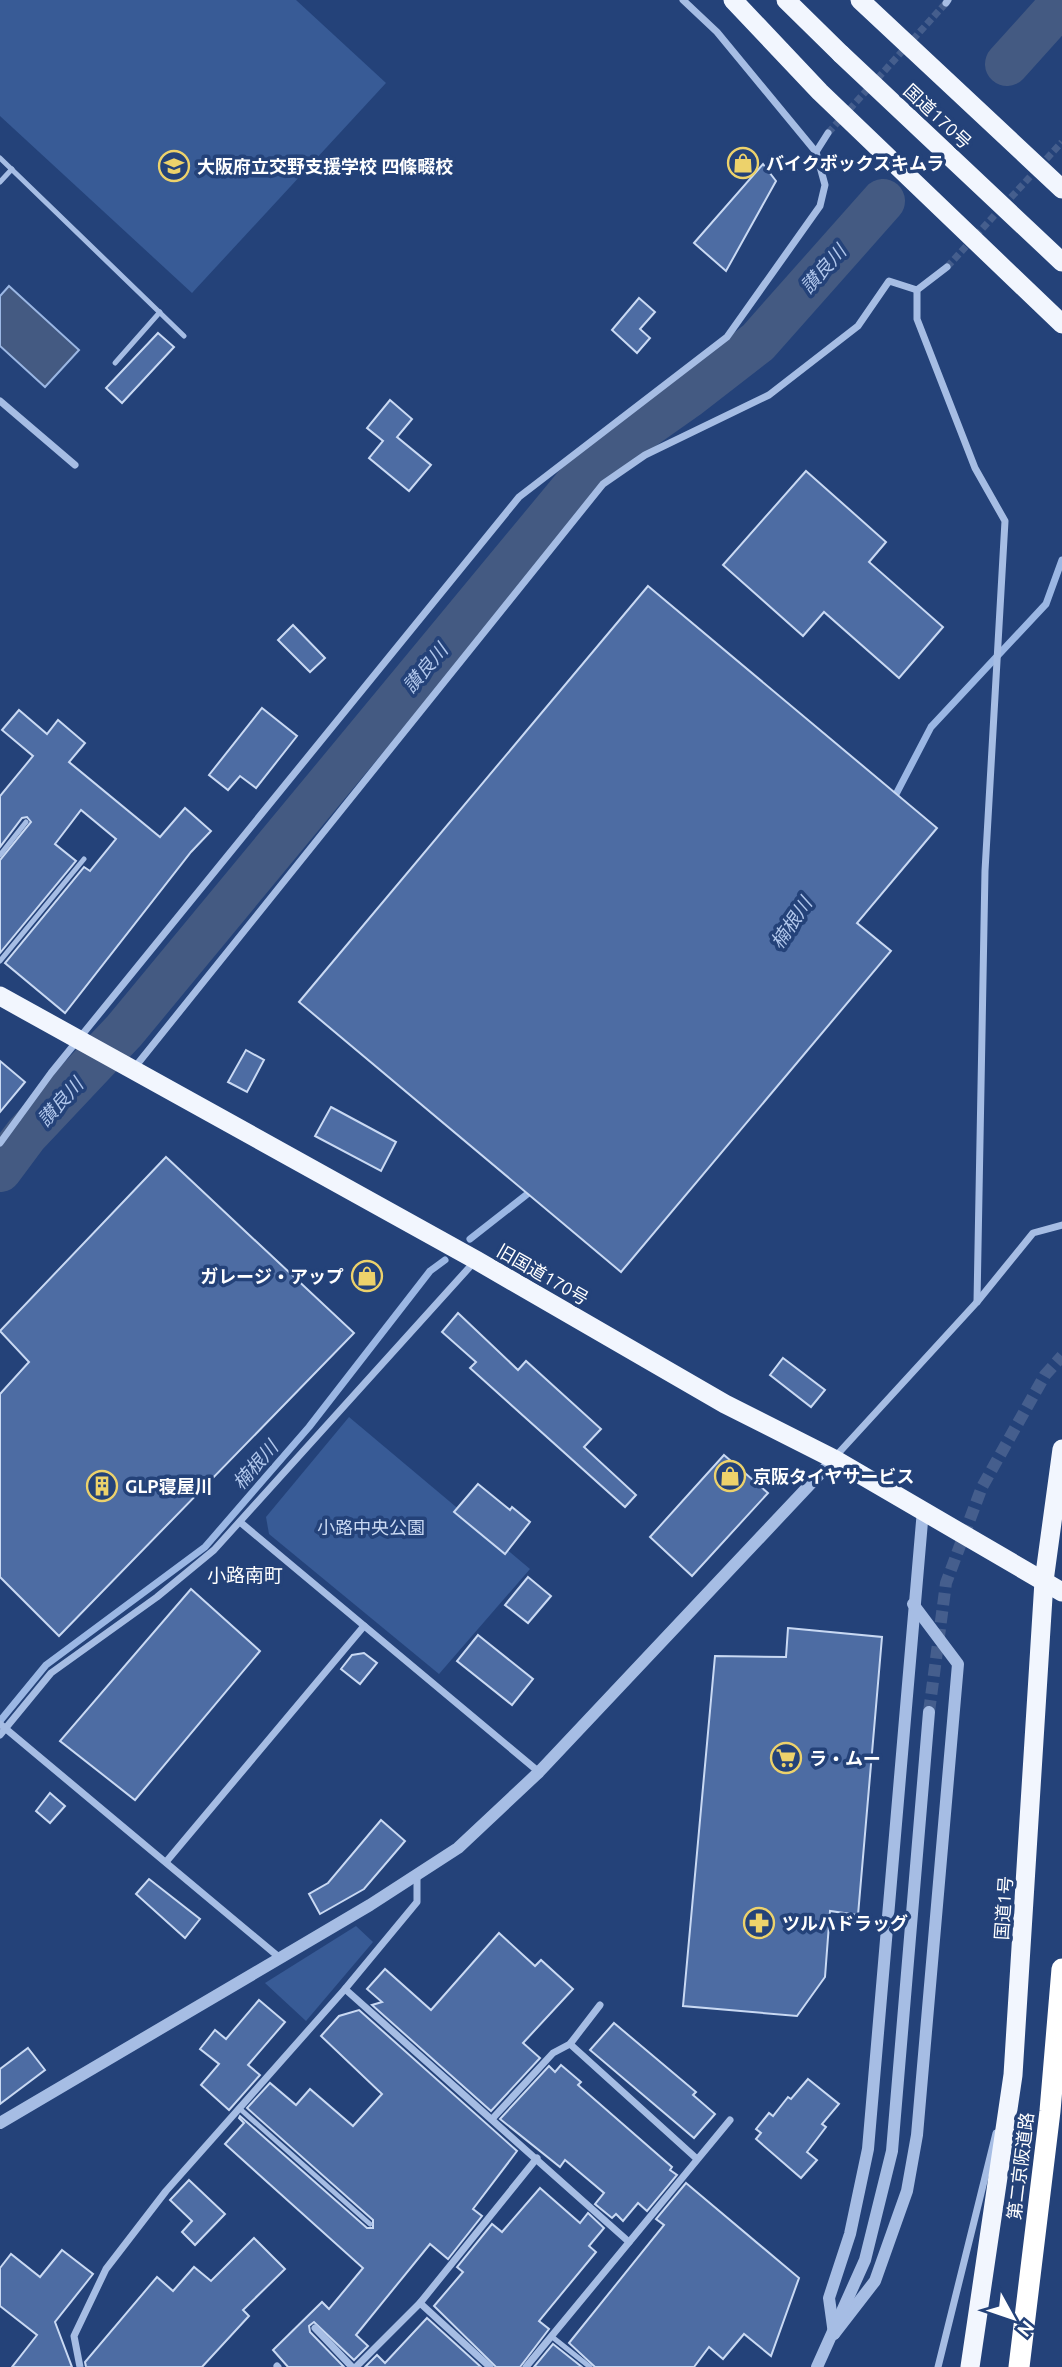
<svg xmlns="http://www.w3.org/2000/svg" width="1062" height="2367" font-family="Ubuntu,'Noto Sans JP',sans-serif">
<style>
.green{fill:#385b96}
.water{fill:#445a82;stroke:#9bb7e4;stroke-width:2}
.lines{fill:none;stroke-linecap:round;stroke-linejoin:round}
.stream{stroke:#9bb7e4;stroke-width:7}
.river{stroke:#445a82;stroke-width:44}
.building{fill:#4d6ca3;stroke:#c9d9f3;stroke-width:2}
.minor-tunnel{stroke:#455e8d;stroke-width:7;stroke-dasharray:7 3.5;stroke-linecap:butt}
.tertiary-tunnel{stroke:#455e8d;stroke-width:12;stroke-dasharray:12 6;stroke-linecap:butt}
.service{stroke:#a6bde4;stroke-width:5}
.minor{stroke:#a6bde4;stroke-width:7}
.tertiary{stroke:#a6bde4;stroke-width:12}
.trunk{stroke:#f2f6fe;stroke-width:19}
.motorway{stroke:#fff;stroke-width:21}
.trunk-bridge{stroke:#f2f6fe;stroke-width:19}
.labels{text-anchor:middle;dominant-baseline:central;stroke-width:7;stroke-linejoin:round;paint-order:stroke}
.street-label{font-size:18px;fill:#fff;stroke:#244279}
.poi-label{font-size:18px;font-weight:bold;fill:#fff;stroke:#244279;text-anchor:start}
.park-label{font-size:18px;fill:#c9d9f3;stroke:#244279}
.water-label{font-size:19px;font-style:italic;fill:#b1c7ec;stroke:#244279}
.neighbourhood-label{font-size:19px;fill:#fff;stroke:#244279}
</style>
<rect width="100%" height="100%" fill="#244279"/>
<!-- green -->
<g class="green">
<path d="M0,0H296L386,83L192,293L0,116Z"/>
<path d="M349,1417L530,1569L439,1674L269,1534L266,1517Z"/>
<path d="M356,1926L373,1942L306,2021L265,1983Z"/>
</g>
<!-- water -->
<path class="water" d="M9,286L79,350L45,387L0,346V296Z"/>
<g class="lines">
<!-- stream -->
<g class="stream">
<path d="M893,800L931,727L1046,604L1062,560"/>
<path d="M470,1239L535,1188"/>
<path d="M0,1721L46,1665L205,1547L309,1427L430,1271L445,1260"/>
</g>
<!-- river -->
<g class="river">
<path d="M1007,64L1062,3"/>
<path d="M0,1170L26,1135L124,1031L574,487L609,452L687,397L758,342L883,201"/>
</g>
</g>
<!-- building -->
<g class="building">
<path d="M763,164L776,181L726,271L694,243Z"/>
<path d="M639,298L655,312L640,329L650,338L637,353L612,330Z"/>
<path d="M158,333L174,347L122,403L106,388Z"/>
<path d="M390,400L412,419L397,437L431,465L409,491L369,458L383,441L367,428Z"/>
<path d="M806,471L886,542L869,562L943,627L899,678L824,612L803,636L723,565Z"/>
<path d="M648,586L937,828L857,923L891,951L621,1272L299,1002Z"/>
<path d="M293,625L325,658L310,672L278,640Z"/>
<path d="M262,708L297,736L256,788L240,776L228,790L209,775Z"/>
<path d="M19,710L47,734L58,720L85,743L69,762L160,837L185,808L211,831L191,852L65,1013L5,963L84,867L90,871L116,839L81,810L55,844L76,861L0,953V860L31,822L27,817L22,818L0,847V796L33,756L2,730Z"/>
<path d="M246,1050L264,1060L247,1092L228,1082Z"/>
<path d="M0,1061L25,1082L0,1112Z"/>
<path d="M331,1107L396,1142L381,1171L315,1136Z"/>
<path d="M166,1157L354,1333L59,1636L0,1577V1394L29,1362L0,1331Z"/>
<path d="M458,1313L518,1370L526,1361L601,1429L584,1447L636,1495L625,1507L470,1368L476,1362L442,1332Z"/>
<path d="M783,1358L825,1390L811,1407L770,1375Z"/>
<path d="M724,1455L768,1493L692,1576L650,1537Z"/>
<path d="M478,1484L510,1510L512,1507L530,1522L505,1554L454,1512Z"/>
<path d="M528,1577L551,1596L528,1623L505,1605Z"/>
<path d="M191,1589L260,1651L135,1800L60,1741Z"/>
<path d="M788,1628L882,1637L858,1915L830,1911L825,1977L797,2016L683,2006L715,1656L786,1657Z"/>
<path d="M478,1635L533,1679L512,1705L457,1661Z"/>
<path d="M364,1653L377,1663L360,1684L341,1669L352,1655Z"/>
<path d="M50,1793L65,1806L50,1823L36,1811Z"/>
<path d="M381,1820L405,1841L364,1889L320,1914L309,1894L328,1883Z"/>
<path d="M149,1879L200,1919L185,1938L136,1894Z"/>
<path d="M499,1933L535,1966L541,1960L573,1989L523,2043L540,2058L491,2111L372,2005L382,2002L367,1989L385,1969L431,2010Z"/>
<path d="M259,2000L285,2022L248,2065L260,2075L229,2110L201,2085L219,2064L200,2049L215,2030L226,2039Z"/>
<path d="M359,2010L517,2151L473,2209L482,2216L448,2259L430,2244L356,2335L368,2346L354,2360L314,2322L309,2326L310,2332L344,2367H288L273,2350L322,2302L329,2309L363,2268L225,2144L244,2123L239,2118L240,2116L367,2228H373V2220L247,2108L270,2083L296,2105L310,2089L353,2126L382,2094L321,2036L339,2016Z"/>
<path d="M614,2023L696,2092L693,2095L715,2114L694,2138L590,2050Z"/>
<path d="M28,2048L45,2070L0,2104V2069Z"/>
<path d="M561,2065L581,2082L578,2085L672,2167L670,2170L677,2175L647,2211L638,2203L623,2221L616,2214L612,2218L595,2204L604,2193L565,2160L560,2167L500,2119L549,2066L555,2072Z"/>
<path d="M808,2079L839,2104L822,2124L826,2127L807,2152L817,2160L801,2178L756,2139L761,2133L756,2129L769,2113L773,2116L788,2097L791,2099Z"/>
<path d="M189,2180L225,2214L195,2245L182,2232L192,2221L170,2200Z"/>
<path d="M686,2183L799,2278L771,2356L744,2334L723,2359L709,2347L694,2367H595L569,2343L664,2225L656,2219Z"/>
<path d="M540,2188L580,2223L588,2213L604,2228L589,2246L596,2252L539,2321L549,2329L520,2367H496L434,2306L463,2272L457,2267L492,2224L502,2232Z"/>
<path d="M254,2238L285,2269L243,2310L249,2316L202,2367H86L85,2362L157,2277L173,2291L194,2267L211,2281Z"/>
<path d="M62,2250L93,2274L55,2322L72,2367H12L37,2335L0,2306V2268L11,2254L40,2277Z"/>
<path d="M427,2318L481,2367H365L377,2355L385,2363Z"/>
<path d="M553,2344L582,2367H534Z"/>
</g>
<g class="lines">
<!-- minor-tunnel -->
<g class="minor-tunnel">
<path d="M828,133L946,3"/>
<path d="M947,267L1062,142"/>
</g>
<!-- tertiary-tunnel -->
<path class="tertiary-tunnel" d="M929,1712L946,1583L982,1487L1045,1375L1062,1356"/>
<!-- service -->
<g class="service">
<path d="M0,158L184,336"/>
<path d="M0,182L12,169"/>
<path d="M115,363L160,312"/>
<path d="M0,855L26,822"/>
<path d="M0,961L84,859"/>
<path d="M239,2108L370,2224"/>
<path d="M551,2336L590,2367"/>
</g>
<!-- minor -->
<g class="minor">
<path d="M683,0L717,32L816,152"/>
<path d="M946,3L948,0"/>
<path d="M947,267L917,290V319L975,468L1005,521L985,871L977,1302"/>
<path d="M0,401L75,465"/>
<path d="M135,1067L603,484L645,455L769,395L858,326L889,281L917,290"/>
<path d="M0,1143L51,1073L519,497L727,337L820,206L825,185L816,152L828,133"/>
<path d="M834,1458L977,1302L1033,1233L1062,1225"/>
<path d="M240,1522L539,1772"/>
<path d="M0,1724L280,1958"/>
<path d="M0,1735L51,1673L157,1597L214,1550L476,1260"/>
<path d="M166,1862L364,1626"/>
<path d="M345,1989L629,2242"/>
<path d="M570,2044L697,2159"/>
<path d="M493,2118L553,2053L570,2044L600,2005"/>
<path d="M420,2303L490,2367"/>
<path d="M315,2328L352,2367"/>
<path d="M277,2366L278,2367"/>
<path d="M80,2367L74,2336L106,2269L166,2191L345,1989L417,1902V1875"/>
<path d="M356,2367L420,2303L537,2158"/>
<path d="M526,2367L730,2120"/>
<path d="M938,2367L996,2133"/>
</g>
<!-- tertiary -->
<g class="tertiary">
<path d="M0,2123L370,1905L458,1848L539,1772L834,1459"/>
<path d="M834,2334L829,2298L850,2234L868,2149L923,1510"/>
<path d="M834,2334L875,2281L907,2191L917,2135L958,1664L913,1604"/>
<path d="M817,2367L865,2260L892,2151L929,1712"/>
</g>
<!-- trunk -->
<g class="trunk">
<path d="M733,0L820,92L1062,324"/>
<path d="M786,0L841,54"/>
<path d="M860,0L1062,189"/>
<path d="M0,996L476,1260L725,1404L834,1459L1062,1592"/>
<path d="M970,2367L1013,2075L1044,1581L1062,1449"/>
</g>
<!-- motorway -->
<path class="motorway" d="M1019,2367L1050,2111L1062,1969"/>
<!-- trunk-bridge -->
<path class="trunk-bridge" d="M841,54L1062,262"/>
</g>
<!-- icons -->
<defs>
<g id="shop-ring" transform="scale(1.575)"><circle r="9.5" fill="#244279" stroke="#edd26b" stroke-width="1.5"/><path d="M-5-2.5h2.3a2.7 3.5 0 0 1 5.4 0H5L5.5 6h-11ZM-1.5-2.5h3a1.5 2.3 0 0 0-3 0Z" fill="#edd26b"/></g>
<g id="school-ring" transform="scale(1.575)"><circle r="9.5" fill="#244279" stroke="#edd26b" stroke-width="1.5"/><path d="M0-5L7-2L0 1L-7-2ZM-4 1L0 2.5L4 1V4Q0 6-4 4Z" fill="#edd26b"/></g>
<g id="building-ring" transform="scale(1.575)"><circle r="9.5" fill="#244279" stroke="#edd26b" stroke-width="1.5"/><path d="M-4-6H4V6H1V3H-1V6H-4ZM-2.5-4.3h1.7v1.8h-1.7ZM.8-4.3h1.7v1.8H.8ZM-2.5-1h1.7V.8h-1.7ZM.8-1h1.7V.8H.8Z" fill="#edd26b"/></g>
<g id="supermarket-ring" transform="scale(1.575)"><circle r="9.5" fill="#244279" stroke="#edd26b" stroke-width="1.5"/><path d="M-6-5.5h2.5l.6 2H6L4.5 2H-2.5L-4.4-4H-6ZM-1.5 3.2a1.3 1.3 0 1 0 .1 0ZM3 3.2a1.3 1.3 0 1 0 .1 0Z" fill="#edd26b"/></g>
<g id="pharmacy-ring" transform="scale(1.575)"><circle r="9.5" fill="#244279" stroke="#edd26b" stroke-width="1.5"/><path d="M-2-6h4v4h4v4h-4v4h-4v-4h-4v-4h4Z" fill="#edd26b"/></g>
</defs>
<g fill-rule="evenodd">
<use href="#shop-ring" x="743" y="163"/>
<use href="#school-ring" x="174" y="166"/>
<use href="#shop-ring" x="367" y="1276"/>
<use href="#shop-ring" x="730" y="1476"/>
<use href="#building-ring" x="102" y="1486"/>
<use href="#supermarket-ring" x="786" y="1758"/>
<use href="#pharmacy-ring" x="759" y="1923"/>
</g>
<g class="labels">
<!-- street labels -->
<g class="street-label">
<text transform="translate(938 116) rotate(43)">国道170号</text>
<text transform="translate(543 1274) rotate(30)">旧国道170号</text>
<text transform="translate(1003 1908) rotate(-86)">国道1号</text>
<text transform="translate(1020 2166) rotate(-83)">第二京阪道路</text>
</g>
<!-- poi labels -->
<g class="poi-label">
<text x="766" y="163">バイクボックスキムラ</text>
<text x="197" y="166">大阪府立交野支援学校 四條畷校</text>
<text x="344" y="1276" text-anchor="end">ガレージ・アップ</text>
<text x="753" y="1476">京阪タイヤサービス</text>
<text x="125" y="1486">GLP寝屋川</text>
<text x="809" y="1758">ラ・ムー</text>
<text x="782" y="1923">ツルハドラッグ</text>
</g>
<!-- park labels -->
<g class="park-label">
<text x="371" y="1527">小路中央公園</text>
</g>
<!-- water labels -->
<g class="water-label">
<text transform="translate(823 269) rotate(-48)">讃良川</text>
<text transform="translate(425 668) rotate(-50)">讃良川</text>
<text transform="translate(791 923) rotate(-56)">楠根川</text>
<text transform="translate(60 1102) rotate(-48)">讃良川</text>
<text transform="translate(255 1465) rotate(-49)">楠根川</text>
</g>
<!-- neighbourhood labels -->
<g class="neighbourhood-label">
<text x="245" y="1575">小路南町</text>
</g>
</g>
<!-- north arrow -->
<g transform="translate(1013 2318) rotate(130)" stroke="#244279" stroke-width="5" paint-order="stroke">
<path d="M0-5L12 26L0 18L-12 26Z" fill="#ffffff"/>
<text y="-10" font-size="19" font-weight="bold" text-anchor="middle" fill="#ffffff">N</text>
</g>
</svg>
